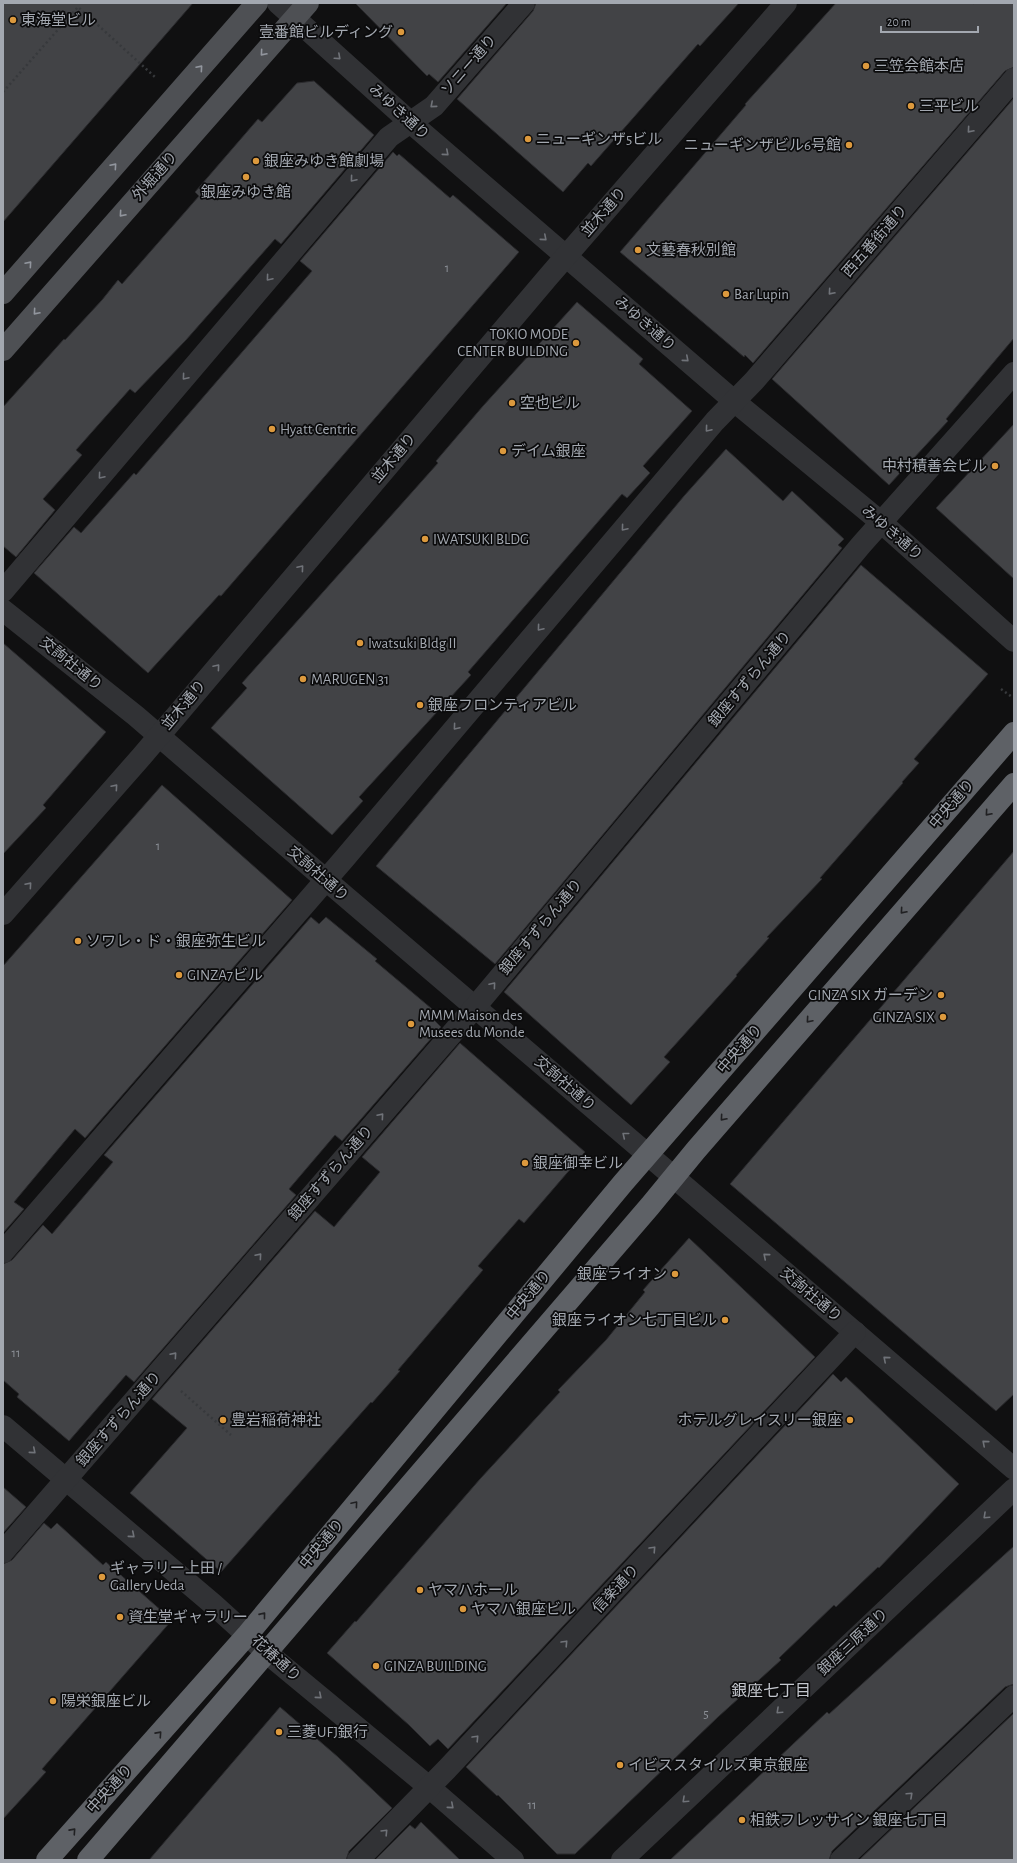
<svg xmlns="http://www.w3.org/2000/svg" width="1017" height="1863" font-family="'Alegreya Sans','Noto Sans JP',sans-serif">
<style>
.building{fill:#424346;stroke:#2a2a2d}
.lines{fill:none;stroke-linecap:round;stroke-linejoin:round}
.path{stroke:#37393c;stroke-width:2.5;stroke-dasharray:2 3;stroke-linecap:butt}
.minor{stroke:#313235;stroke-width:22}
.major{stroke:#4e5054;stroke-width:22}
.highway{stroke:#5e6166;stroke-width:22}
.oneway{stroke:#92969e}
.oneway2{stroke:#707379}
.oneway3{stroke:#202022}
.poi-dot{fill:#dc993d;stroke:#0b0b0c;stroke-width:1.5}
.labels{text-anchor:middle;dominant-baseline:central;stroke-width:3.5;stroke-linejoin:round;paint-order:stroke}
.number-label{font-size:13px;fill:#8b8f96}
.poi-label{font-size:15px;fill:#a3a8b0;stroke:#0b0b0c;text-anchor:start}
.street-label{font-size:15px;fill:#a3a8b0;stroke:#0b0b0c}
.neighbourhood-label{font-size:16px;fill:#c3c6cd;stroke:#0b0b0c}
</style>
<rect width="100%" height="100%" fill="#101011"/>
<!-- building -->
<g class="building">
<path d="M3,3H193L3,222Z"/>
<path d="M355,3H507L438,82L429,74L427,76Z"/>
<path d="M536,3H739L700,46L698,44L591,166L588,163L563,192L457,99L533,11Z"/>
<path d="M836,3H1014V67L1005,71L753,363L745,355L744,357L620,252L746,105L745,104Z"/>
<path d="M314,81L374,135L281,244L275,239L186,340L135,393L130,389L76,450L82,455L43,499L55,510L16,557L3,546V407L64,339L65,340L102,300L118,280L122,284L199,196L195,192L258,119L262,122L297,83Z"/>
<path d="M1014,98V338L946,419L948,421L889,485L772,379Z"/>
<path d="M393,152L397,156L399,154L450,198L453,195L519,252L221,596L219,595L148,673L34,573L74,527L81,533L134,473L136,475L312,271L300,261Z"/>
<path d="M577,302L643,359L639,364L692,411L643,466L650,473L627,498L622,494L468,672L471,675L359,797L363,801L332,835L211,728L247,688L242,683L438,463L436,461L483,406Z"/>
<path d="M1014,424V579L936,508Z"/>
<path d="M726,449L783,501L792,491L844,539L838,545L842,548L495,964L376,866L684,496Z"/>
<path d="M861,565L988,674L914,759L919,763L902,782L903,783L820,878L822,879L767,937L769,938L736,975L737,976L664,1057L670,1062L631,1105L504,992Z"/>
<path d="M3,643L106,732L43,805L46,808L3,854Z"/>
<path d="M162,785L292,900L85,1138L75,1129L14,1202L24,1209L3,1233V966Z"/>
<path d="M1014,851V1394L996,1411L730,1184Z"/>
<path d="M311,917L319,924L326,917L377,959L375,961L438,1014L434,1020L441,1027L342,1141L335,1135L289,1189L296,1195L134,1382L126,1375L69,1441L17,1397L19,1394L3,1380V1264L12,1260L43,1225L52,1234L113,1162L104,1155Z"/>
<path d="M460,1043L585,1152L524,1223L519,1219L478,1266L483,1270L398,1370L400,1371L372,1403L371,1402L221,1572L130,1493L187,1428L152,1399L315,1211L334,1227L380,1172L362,1157Z"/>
<path d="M689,1238L815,1357L448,1749L438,1739L430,1746L409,1725L327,1653L355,1621L356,1622L480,1479L560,1392L558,1390L606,1340L645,1292L643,1290Z"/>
<path d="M833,1374L841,1382L846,1377L959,1484L879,1568L878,1567L836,1607L834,1605L779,1658L781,1660L718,1717L575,1854H557L498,1795L497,1796L466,1767Z"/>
<path d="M3,1487L26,1507L3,1533Z"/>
<path d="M44,1523L51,1529L57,1523L103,1565L106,1562L172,1620L42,1769L46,1772L3,1819V1564L12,1560Z"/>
<path d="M1014,1546V1684L1005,1687L832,1851L829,1860H670L827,1712L829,1714Z"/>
<path d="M280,1707L338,1757L392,1808L349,1851L346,1860H149Z"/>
<path d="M1014,1713V1860H859Z"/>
<path d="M421,1822L460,1860H375L410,1825L415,1829Z"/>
</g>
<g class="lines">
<!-- path -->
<g class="path">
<path d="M973,3H974"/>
<path d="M3,92L78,7L155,77"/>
<path d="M1001,689L1012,697"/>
<path d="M181,1391L231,1435"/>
</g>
<!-- minor -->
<g class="minor">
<path d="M278,3L410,122L734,401L882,523L1014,641"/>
<path d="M3,591L389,137L434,106L524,3"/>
<path d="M3,610L136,716L326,880L647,1154L1014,1469"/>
<path d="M3,914L142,756L548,277L786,3"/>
<path d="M3,1252L344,859L715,421L754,381L1014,79"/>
<path d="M3,1426L214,1605L267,1653L429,1787L513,1860"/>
<path d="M3,1552L475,1007L861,545L1014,373"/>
<path d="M358,1860L447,1769L855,1332"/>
<path d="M622,1860L1014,1489"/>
<path d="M841,1860L1014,1696"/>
</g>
<!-- major -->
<g class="major">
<path d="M3,293L257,3"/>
<path d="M3,350L308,3"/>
</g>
<!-- highway -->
<g class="highway">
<path d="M47,1860L248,1634L623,1183L1014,733"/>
<path d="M88,1860L650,1206L696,1150L1014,784"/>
</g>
</g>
<!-- one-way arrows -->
<defs><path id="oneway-chevron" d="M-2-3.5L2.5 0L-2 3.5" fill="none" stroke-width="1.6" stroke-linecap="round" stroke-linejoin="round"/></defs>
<g class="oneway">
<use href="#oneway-chevron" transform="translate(263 53) rotate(131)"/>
<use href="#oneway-chevron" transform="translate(200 68) rotate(-49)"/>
<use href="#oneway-chevron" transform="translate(114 166) rotate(-49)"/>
<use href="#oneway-chevron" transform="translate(122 214) rotate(131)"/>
<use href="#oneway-chevron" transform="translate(29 264) rotate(-49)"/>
<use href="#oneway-chevron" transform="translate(36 312) rotate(131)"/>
</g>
<g class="oneway2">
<use href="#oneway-chevron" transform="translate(338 57) rotate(42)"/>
<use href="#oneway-chevron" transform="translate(433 105) rotate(139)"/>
<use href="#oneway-chevron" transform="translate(970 130) rotate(131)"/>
<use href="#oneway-chevron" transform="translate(446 153) rotate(41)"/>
<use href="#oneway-chevron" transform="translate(353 179) rotate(130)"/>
<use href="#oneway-chevron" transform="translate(544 238) rotate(41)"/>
<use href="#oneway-chevron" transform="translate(269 278) rotate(130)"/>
<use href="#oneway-chevron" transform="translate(831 292) rotate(131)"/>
<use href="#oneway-chevron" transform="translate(686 359) rotate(41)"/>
<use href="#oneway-chevron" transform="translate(185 377) rotate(130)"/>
<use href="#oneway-chevron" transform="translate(708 429) rotate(130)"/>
<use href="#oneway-chevron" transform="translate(101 476) rotate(130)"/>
<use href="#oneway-chevron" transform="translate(624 528) rotate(130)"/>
<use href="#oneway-chevron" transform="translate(301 568) rotate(-50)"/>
<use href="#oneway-chevron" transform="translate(540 628) rotate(130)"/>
<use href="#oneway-chevron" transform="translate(217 667) rotate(-50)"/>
<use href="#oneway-chevron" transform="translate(456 727) rotate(130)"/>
<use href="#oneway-chevron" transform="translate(115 787) rotate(-49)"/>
<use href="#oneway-chevron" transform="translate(29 885) rotate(-49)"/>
<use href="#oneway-chevron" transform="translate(493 985) rotate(-50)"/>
<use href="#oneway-chevron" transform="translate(381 1116) rotate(-49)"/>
<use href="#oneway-chevron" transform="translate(625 1135) rotate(-141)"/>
<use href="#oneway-chevron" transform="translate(259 1256) rotate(-49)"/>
<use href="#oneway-chevron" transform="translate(766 1256) rotate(-140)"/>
<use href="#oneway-chevron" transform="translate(174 1355) rotate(-49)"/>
<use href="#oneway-chevron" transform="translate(886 1359) rotate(-139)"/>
<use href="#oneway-chevron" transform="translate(985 1443) rotate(-139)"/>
<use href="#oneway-chevron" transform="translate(33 1451) rotate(40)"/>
<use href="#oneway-chevron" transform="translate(986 1516) rotate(137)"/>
<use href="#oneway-chevron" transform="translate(132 1535) rotate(40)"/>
<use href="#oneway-chevron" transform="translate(653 1549) rotate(-47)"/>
<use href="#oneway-chevron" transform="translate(565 1643) rotate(-47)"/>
<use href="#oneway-chevron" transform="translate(319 1696) rotate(40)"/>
<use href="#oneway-chevron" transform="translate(779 1711) rotate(137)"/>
<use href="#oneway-chevron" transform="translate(476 1738) rotate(-47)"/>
<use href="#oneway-chevron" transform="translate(910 1795) rotate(-43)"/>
<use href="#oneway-chevron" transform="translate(685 1800) rotate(137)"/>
<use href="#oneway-chevron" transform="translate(451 1806) rotate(41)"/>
<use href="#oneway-chevron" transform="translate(385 1832) rotate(-46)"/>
</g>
<g class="oneway3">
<use href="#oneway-chevron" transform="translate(988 813) rotate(131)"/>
<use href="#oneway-chevron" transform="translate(903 911) rotate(131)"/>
<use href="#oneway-chevron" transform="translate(809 1020) rotate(131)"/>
<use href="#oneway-chevron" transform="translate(723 1118) rotate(131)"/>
<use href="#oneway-chevron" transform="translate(355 1504) rotate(-50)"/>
<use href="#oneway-chevron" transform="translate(263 1615) rotate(-51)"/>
<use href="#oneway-chevron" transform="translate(159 1734) rotate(-48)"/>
<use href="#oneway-chevron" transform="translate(73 1831) rotate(-48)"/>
</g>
<!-- markers -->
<g class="poi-dot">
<circle cx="13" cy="20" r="4"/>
<circle cx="401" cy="32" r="4"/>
<circle cx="866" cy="66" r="4"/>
<circle cx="911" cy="106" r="4"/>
<circle cx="528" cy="139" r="4"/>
<circle cx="849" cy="145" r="4"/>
<circle cx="256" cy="161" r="4"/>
<circle cx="246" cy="177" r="4"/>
<circle cx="638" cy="250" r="4"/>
<circle cx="726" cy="294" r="4"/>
<circle cx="576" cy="343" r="4"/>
<circle cx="512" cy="403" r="4"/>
<circle cx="272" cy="429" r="4"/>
<circle cx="503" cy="451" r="4"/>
<circle cx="995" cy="466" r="4"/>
<circle cx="425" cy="539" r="4"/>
<circle cx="360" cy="643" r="4"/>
<circle cx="303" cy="679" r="4"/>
<circle cx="420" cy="705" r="4"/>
<circle cx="78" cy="941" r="4"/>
<circle cx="179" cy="975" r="4"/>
<circle cx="941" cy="995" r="4"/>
<circle cx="943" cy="1017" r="4"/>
<circle cx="411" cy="1024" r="4"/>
<circle cx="525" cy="1163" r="4"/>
<circle cx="675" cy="1274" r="4"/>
<circle cx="725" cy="1320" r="4"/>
<circle cx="223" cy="1420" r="4"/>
<circle cx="850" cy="1420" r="4"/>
<circle cx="102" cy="1577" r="4"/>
<circle cx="420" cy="1590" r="4"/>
<circle cx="463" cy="1609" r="4"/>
<circle cx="120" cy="1617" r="4"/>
<circle cx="376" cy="1666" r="4"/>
<circle cx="53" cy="1701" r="4"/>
<circle cx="279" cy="1732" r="4"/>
<circle cx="620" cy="1765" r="4"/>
<circle cx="742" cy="1820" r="4"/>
</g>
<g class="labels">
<!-- number labels -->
<g class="number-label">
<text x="447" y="268">1</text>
<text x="158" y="846">1</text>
<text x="16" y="1353">11</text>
<text x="706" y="1714">5</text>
<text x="532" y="1805">11</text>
</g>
<!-- poi labels -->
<g class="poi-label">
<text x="21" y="20">東海堂ビル</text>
<text x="393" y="32" text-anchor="end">壹番館ビルディング</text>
<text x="874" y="66">三笠会館本店</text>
<text x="919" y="106">三平ビル</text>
<text x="536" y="139">ニューギンザ5ビル</text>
<text x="841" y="145" text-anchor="end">ニューギンザビル6号館</text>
<text x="264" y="161">銀座みゆき館劇場</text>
<text x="246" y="192" text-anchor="middle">銀座みゆき館</text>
<text x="646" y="250">文藝春秋別館</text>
<text x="734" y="294">Bar Lupin</text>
<text x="568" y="334" text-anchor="end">TOKIO MODE<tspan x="568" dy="17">CENTER BUILDING</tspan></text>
<text x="520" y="403">空也ビル</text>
<text x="280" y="429">Hyatt Centric</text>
<text x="511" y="451">デイム銀座</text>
<text x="987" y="466" text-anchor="end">中村積善会ビル</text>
<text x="433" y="539">IWATSUKI BLDG</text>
<text x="368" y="643">Iwatsuki Bldg II</text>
<text x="311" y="679">MARUGEN 31</text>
<text x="428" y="705">銀座フロンティアビル</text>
<text x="86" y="941">ソワレ・ド・銀座弥生ビル</text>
<text x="187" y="975">GINZA7ビル</text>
<text x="933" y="995" text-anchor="end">GINZA SIX ガーデン</text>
<text x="419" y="1015">MMM Maison des<tspan x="419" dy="17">Musees du Monde</tspan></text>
<text x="935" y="1017" text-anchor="end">GINZA SIX</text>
<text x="533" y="1163">銀座御幸ビル</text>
<text x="667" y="1274" text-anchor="end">銀座ライオン</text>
<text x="717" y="1320" text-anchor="end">銀座ライオン七丁目ビル</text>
<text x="231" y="1420">豊岩稲荷神社</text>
<text x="842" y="1420" text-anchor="end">ホテルグレイスリー銀座</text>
<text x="110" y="1568">ギャラリー上田 /<tspan x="110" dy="17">Gallery Ueda</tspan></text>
<text x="428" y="1590">ヤマハホール</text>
<text x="471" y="1609">ヤマハ銀座ビル</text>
<text x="128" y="1617">資生堂ギャラリー</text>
<text x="384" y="1666">GINZA BUILDING</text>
<text x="61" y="1701">陽栄銀座ビル</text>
<text x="287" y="1732">三菱UFJ銀行</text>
<text x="628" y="1765">イビススタイルズ東京銀座</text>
<text x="750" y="1820">相鉄フレッサイン 銀座七丁目</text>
</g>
<!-- street labels -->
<g class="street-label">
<text transform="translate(469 65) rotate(-49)">ソニー通り</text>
<text transform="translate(399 112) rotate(42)">みゆき通り</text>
<text transform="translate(155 176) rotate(-49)">外堀通り</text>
<text transform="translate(604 212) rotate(-49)">並木通り</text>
<text transform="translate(875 241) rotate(-49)">西五番街通り</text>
<text transform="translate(645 324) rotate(41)">みゆき通り</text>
<text transform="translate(394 458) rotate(-50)">並木通り</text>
<text transform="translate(892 533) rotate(41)">みゆき通り</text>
<text transform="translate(71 664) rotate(39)">交詢社通り</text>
<text transform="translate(750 679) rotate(-50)">銀座すずらん通り</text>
<text transform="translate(184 705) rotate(-50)">並木通り</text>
<text transform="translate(952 804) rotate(-49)">中央通り</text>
<text transform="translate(318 874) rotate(41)">交詢社通り</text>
<text transform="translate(541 927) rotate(-50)">銀座すずらん通り</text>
<text transform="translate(740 1049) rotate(-49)">中央通り</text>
<text transform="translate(565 1084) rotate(41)">交詢社通り</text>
<text transform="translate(331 1173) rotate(-49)">銀座すずらん通り</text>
<text transform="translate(529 1295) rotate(-50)">中央通り</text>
<text transform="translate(811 1295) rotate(40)">交詢社通り</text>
<text transform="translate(119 1419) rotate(-49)">銀座すずらん通り</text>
<text transform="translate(322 1544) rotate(-50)">中央通り</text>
<text transform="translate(616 1589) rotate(-47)">信楽通り</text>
<text transform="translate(853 1642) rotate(-43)">銀座三原通り</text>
<text transform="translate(276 1659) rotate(42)">花椿通り</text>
<text transform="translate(110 1789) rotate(-48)">中央通り</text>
</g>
<!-- neighbourhood labels -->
<g class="neighbourhood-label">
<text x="771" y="1691">銀座七丁目</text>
</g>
</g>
<!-- border -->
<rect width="1017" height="1863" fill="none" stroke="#a3a8b0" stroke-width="8"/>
<!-- scale -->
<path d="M881 26v6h97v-6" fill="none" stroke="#a3a8b0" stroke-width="2"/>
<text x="887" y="26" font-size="12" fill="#a3a8b0" stroke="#0b0b0c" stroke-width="3" paint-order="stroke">20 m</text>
</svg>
